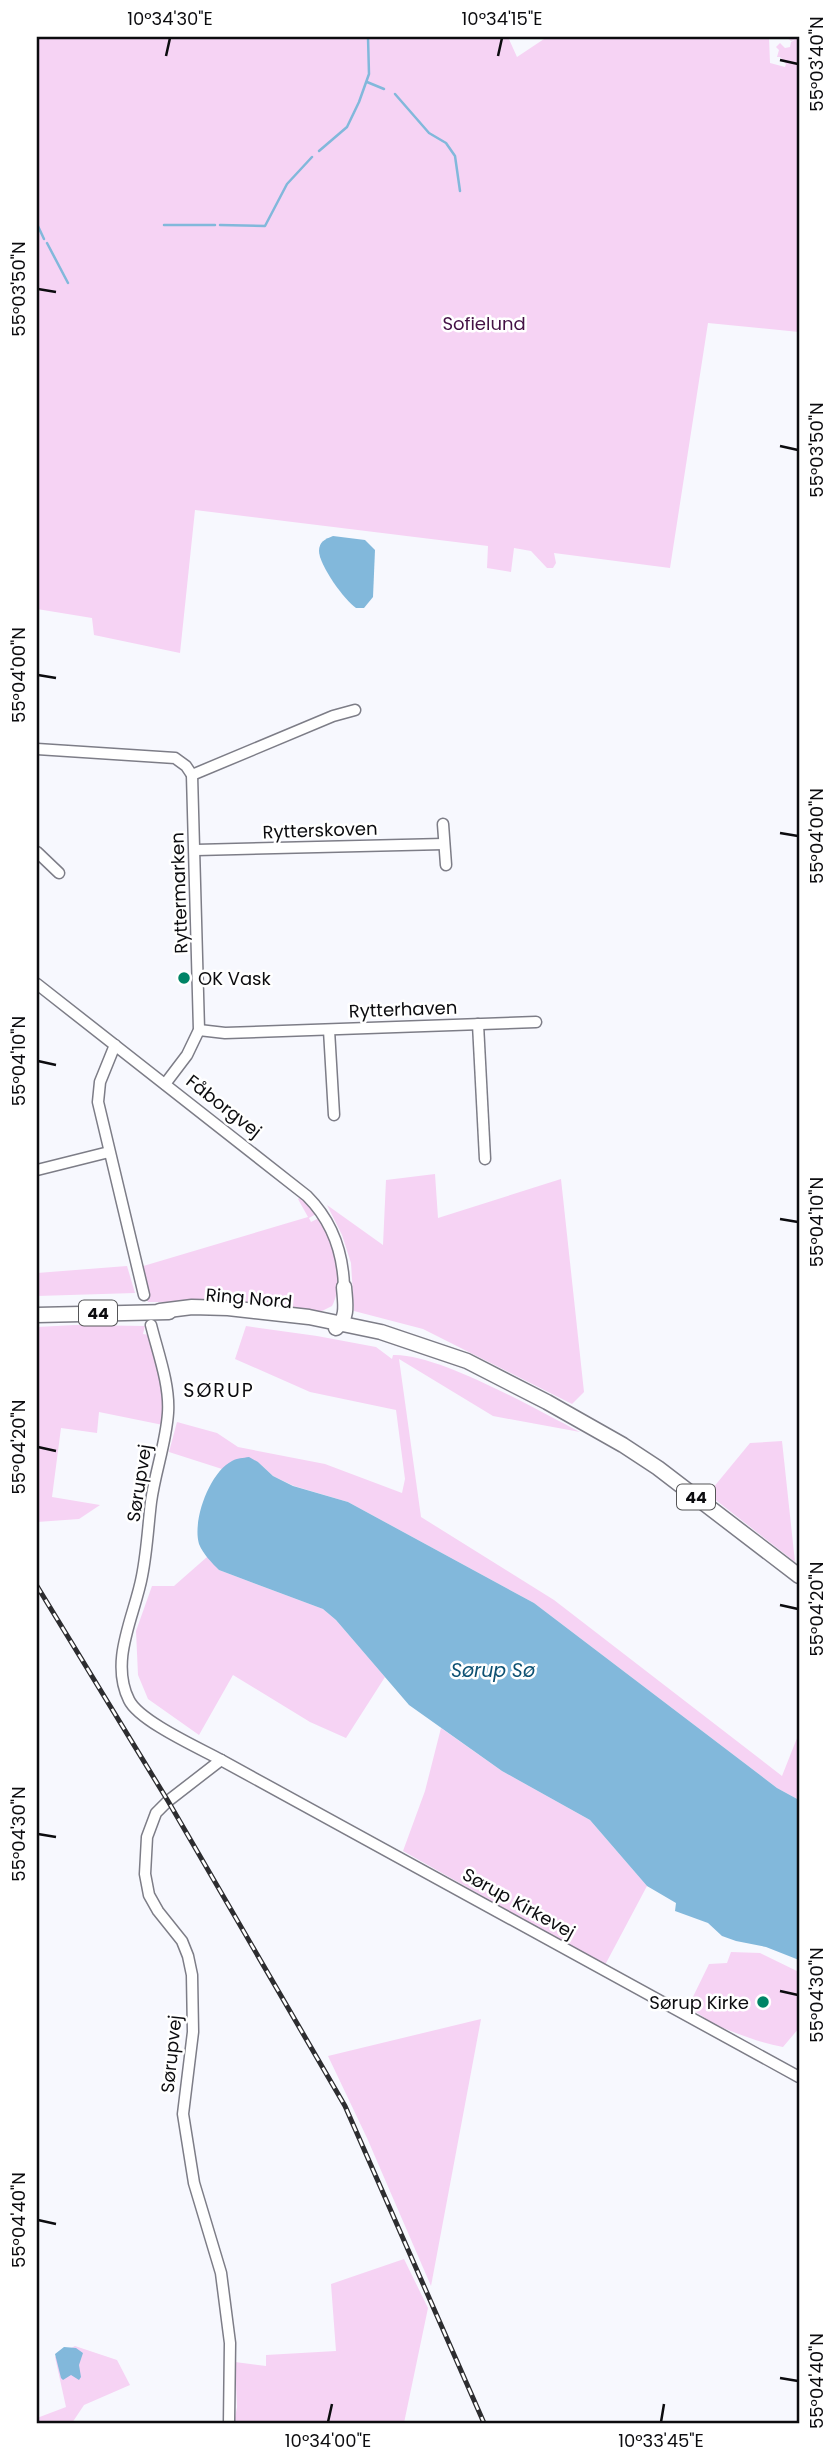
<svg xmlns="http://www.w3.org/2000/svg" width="836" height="2460" font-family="Poppins,sans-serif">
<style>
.green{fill:#f6d3f4}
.water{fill:#82b8db}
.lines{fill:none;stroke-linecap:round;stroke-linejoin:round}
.stream{stroke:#82b8db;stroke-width:2.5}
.minor-casing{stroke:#7d7d87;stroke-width:13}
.major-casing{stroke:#7d7d87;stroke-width:17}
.minor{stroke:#fff;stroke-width:10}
.major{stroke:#fff;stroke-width:14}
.rail-casing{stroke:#2d2d30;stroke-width:5}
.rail{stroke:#fff;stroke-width:2.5;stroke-dasharray:8;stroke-linecap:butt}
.ticks{fill:none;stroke:#0c0c0f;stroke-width:2.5}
.poi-dot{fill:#008466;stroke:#fff;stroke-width:2.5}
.labels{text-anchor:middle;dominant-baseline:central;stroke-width:5;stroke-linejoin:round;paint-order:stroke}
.shield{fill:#fff;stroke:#555557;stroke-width:2}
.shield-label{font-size:16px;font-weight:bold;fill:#0c0c0f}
.park-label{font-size:18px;fill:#441145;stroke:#fff}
.street-label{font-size:18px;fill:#0c0c0f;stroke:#fff}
.poi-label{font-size:18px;fill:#0c0c0f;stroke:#fff;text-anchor:start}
.neighbourhood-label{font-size:19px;letter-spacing:2px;fill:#0c0c0f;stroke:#fff}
.water-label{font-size:19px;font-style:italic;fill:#0c5072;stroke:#fff}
.neatline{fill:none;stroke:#0c0c0f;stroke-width:2.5}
.ticks-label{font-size:18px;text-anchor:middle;fill:#0c0c0f}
</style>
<rect width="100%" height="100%" fill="#f7f8fe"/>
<!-- green -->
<g class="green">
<path d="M37,37H508L517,57L547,37H769L770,63L785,67L786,64L780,57H777L779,50L776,47L780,43L785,48L790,47L791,42L796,39L791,41L786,37H799V332L708,323L670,568L554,553L556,563L553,568H547L531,551L514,548L511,572L487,568L488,546L195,510L180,653L94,635L92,618L37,609Z"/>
<path d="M435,1174L438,1218L561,1179L584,1392L572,1404L423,1329L354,1311L351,1263L342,1235L327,1205L383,1245L386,1180Z"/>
<path d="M301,1196L316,1214L309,1218L311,1222L319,1218C334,1243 346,1279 332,1306L320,1312L194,1302H148L140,1267L308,1217L298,1199Z"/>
<path d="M127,1266L135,1293L37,1296V1273Z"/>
<path d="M75,1325L145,1326L143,1334L149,1335L165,1400L163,1425L99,1412L97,1433L61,1428L52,1497L100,1505L79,1519L37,1522V1327Z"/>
<path d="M246,1326L317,1336L376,1347L392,1359L393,1355C438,1353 537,1410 580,1432L493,1416L399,1359L421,1517L554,1600L782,1776L799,1733V1800L777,1788L534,1603L348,1502L294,1486L273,1476L258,1462L234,1460L222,1469L169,1452L177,1422L217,1433L238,1447L325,1464L402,1493L405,1479L396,1410L310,1392L235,1359Z"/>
<path d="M782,1441L795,1562L708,1494L750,1443Z"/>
<path d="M207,1557L219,1570L323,1609L336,1620L385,1677L346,1738L310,1722L233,1675L199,1735L148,1699L138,1675L136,1631L152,1586H174Z"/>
<path d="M441,1728L502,1771L590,1820L647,1886L605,1965L403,1851L425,1791Z"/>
<path d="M731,1952L760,1953L799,1972V2028L783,2047C756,2042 727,2030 705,2020V2018L688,2007L709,1964L727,1963Z"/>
<path d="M481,2019L431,2286L367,2138L328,2056Z"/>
<path d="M404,2259L428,2308L404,2423H234L237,2407L235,2362L266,2366V2355L336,2351L331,2284Z"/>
<path d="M75,2346L117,2360L130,2385L84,2405L72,2423H38L37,2418L66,2407L55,2357Z"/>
</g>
<!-- water -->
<g class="water">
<path d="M333,536L365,540L375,550L373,597L364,608H356C345,601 319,565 319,551C319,542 325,539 333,536Z"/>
<path d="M249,1457L258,1462L273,1476L293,1486L348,1502L534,1603L777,1788L799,1800V1960L766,1947L736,1941L722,1936L708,1923L675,1911L676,1903L647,1886L590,1820L502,1771L409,1705L336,1620L323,1609L219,1570C212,1563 203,1554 199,1544C192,1520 210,1472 232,1461C237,1458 243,1458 249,1457Z"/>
<path d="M64,2347L76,2348L83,2353L79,2365L81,2377L79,2380L71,2375L63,2380L61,2378L55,2354Z"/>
</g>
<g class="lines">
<!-- stream -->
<g class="stream">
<path d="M367,82L384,89"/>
<path d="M395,94L429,133L446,143L455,156L460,191"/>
<path d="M319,151L347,127L359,102L369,74L368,37"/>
<path d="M37,224L44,239"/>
<path d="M164,225H215"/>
<path d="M220,225L265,226L287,184L312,157"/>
<path d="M47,243L68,283"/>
</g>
<!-- minor casing -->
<g class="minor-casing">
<g id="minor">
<path d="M37,749L175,758L186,766L192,775L199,1030L187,1055L165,1084"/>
<path d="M192,775L333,716L355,710"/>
<path d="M443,824L446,865"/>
<path d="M196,850L444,844"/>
<path d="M37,852L59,873"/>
<path d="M37,984L307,1196C332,1221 343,1252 344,1287"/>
<path d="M478,1024L485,1159"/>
<path d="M199,1030L225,1033L536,1022"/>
<path d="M329,1030L334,1115"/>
<path d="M115,1045L100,1082L98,1102L144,1295"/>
<path d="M37,1170L109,1152"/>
<path d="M151,1325C158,1353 170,1385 168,1413C166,1443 155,1472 151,1502C148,1527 147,1551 142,1576C135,1615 109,1660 129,1700C139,1721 199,1748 221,1760L799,2077"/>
<path d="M221,1760L168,1801L156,1813L147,1837L145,1874L149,1895L158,1911L182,1941L188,1956L192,1975L193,2032L183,2114L194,2183L221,2273L230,2343L229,2423"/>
</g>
</g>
<!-- major casing -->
<g class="major-casing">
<g id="major">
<path d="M160,1311L192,1307L228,1308L309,1317L381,1332L467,1361L547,1402L623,1445L658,1468L799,1576"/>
<path d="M37,1315L169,1312"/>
<path d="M336,1328C349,1318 345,1302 344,1287"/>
</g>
</g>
<!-- minor -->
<use href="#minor" class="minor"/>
<!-- major -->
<use href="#major" class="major"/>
<!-- rail casing -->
<g class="rail-casing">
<path id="rail" d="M37,1586L168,1801L345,2106L484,2423"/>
</g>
<!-- rail -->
<use href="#rail" class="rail"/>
</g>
<!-- ticks -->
<path class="ticks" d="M166,56L170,38M498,56L502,38M780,60L798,64M38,289L56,292M780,446L798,450M38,675L56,678M780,833L798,836M38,1061L56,1065M780,1219L798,1222M38,1447L56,1451M780,1605L798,1609M38,1834L56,1837M780,1991L798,1995M38,2220L56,2224M780,2378L798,2381M328,2422L332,2404M661,2422L664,2404"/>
<!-- markers -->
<g class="poi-dot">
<circle cx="184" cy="978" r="7"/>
<circle cx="763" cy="2002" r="7"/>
</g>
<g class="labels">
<!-- shield labels -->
<g class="shield">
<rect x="79" y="1300.5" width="38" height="25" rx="5"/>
<rect x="677" y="1484.5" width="38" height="25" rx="5"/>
</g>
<g class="shield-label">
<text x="98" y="1313">44</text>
<text x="696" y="1497">44</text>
</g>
<!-- park labels -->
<g class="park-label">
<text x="484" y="323">Sofielund</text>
</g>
<!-- street labels -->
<g class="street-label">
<text transform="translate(320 830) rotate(-2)">Rytterskoven</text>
<text transform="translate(179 893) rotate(-92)">Ryttermarken</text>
<text transform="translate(403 1009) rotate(-2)">Rytterhaven</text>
<text transform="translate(224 1106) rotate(38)">Fåborgvej</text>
<text transform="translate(249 1298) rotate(5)">Ring Nord</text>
<text transform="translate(139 1483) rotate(-81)">Sørupvej</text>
<text transform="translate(519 1903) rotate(29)">Sørup Kirkevej</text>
<text transform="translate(171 2054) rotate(-84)">Sørupvej</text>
</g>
<!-- poi labels -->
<g class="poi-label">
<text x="198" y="978">OK Vask</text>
<text x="749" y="2002" text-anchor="end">Sørup Kirke</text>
</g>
<!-- neighbourhood labels -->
<g class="neighbourhood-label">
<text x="219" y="1390">SØRUP</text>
</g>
<!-- water labels -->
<g class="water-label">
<text x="493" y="1670">Sørup Sø</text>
</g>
</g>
<!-- border -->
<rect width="836" height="2460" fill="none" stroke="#ffffff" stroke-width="77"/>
<rect x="38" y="38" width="760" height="2384" class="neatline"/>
<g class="ticks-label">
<text x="170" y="25">10°34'30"E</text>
<text x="502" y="25">10°34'15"E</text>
<text transform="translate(817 64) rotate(-90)" y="6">55°03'40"N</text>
<text transform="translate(19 289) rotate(-90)" y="6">55°03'50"N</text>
<text transform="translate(817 450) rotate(-90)" y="6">55°03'50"N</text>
<text transform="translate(19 675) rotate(-90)" y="6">55°04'00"N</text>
<text transform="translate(817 836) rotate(-90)" y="6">55°04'00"N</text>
<text transform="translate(19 1061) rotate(-90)" y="6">55°04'10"N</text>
<text transform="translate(817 1222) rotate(-90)" y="6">55°04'10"N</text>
<text transform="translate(19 1447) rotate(-90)" y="6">55°04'20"N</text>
<text transform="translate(817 1609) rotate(-90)" y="6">55°04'20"N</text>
<text transform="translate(19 1834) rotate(-90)" y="6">55°04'30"N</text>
<text transform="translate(817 1995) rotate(-90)" y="6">55°04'30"N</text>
<text transform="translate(19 2220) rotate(-90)" y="6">55°04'40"N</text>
<text transform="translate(817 2381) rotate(-90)" y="6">55°04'40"N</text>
<text x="328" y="2447">10°34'00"E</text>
<text x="661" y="2447">10°33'45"E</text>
</g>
</svg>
